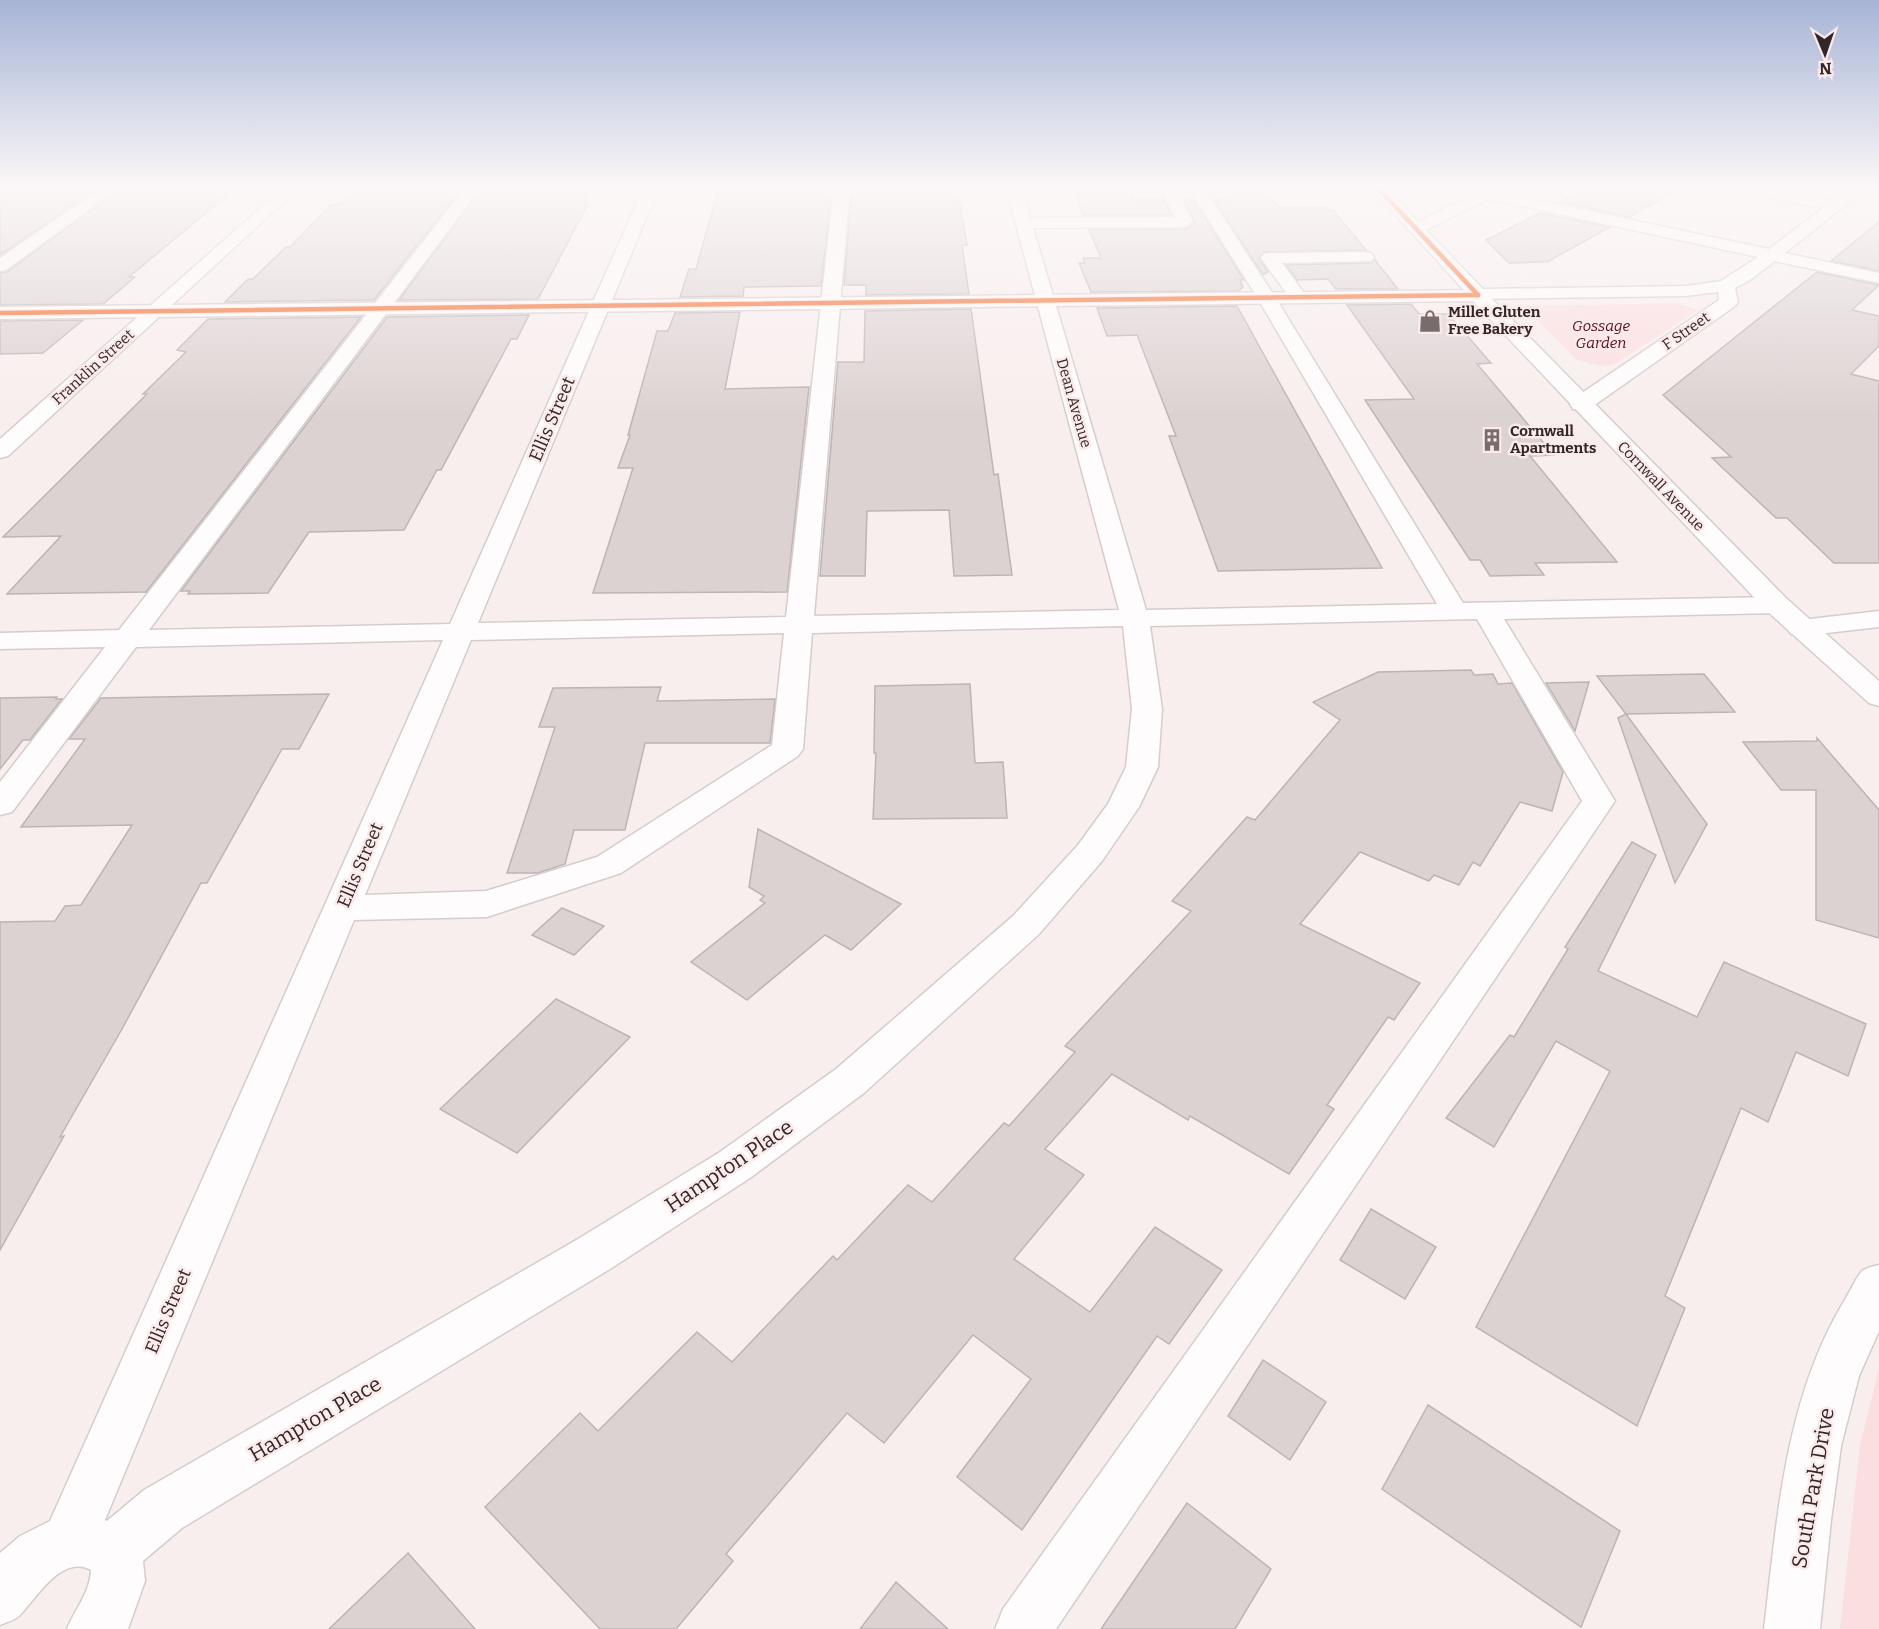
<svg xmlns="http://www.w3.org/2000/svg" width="1879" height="1629" font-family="Bitter,serif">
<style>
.green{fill:#fbdee0}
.building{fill:#dcd2d2;stroke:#beb4b5;stroke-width:1.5}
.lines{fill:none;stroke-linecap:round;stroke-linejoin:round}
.minor-casing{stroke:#d6cccc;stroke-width:3}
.major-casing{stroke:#d6cccc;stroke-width:3}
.path{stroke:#dedada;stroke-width:2;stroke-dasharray:1.5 2;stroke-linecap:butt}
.minor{fill:#fefcfc;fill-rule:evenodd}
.major{fill:#fefcfc;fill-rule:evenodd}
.bus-1-casing{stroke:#fceaeb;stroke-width:7}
.bus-1{stroke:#f26522;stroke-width:4.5}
.labels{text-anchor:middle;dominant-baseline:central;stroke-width:5;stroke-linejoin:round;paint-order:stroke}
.far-poi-label{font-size:15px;font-weight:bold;fill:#322728;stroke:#fceaeb;text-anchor:start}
.far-park-label{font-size:15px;font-style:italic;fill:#560c20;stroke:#fceaeb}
.far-street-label{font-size:15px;fill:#322728;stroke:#fceaeb}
.street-label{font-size:18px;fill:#322728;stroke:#fceaeb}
.near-street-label{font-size:21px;fill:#322728;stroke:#fceaeb}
</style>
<rect width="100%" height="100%" fill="#f8eeee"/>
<!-- green -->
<g class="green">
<path d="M1677,303L1698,310L1615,364L1601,366L1577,360L1523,306Z"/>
<path d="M1879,1369V1629H1840L1860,1445Z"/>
</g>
<!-- building -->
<g class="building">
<path d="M0,187H99L0,255Z"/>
<path d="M122,187H237L129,277H135L103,304L0,305V273L7,272Z"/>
<path d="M356,187H463L374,300L225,302L248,279H253L286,247H290L330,206L341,203Z"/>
<path d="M483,187H516L514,190L592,189L584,204H588L538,299L399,300Z"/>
<path d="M857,187H957L967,245H962L969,294L866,295V285H844L852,189Z"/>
<path d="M1084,187H1128L1134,200H1164L1171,215H1083L1077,199H1079L1077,193H1086Z"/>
<path d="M1220,187H1263L1279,207H1326L1329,210H1333L1366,250L1264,252L1259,258L1268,272L1263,275L1214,200H1229Z"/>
<path d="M1588,187H1682L1629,217L1560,202Z"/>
<path d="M832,189L821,286L744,287L743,296L680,297L689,269H696L718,191Z"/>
<path d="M1184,200H1194L1244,280H1240L1243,287L1238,291L1091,292L1079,263H1085L1083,258H1101L1089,230L1186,229L1195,223Z"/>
<path d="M1540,213L1610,227L1547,262L1509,263L1486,240Z"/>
<path d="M1879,222V271L1831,261Z"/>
<path d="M1375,260L1398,289H1336L1328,279L1297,280L1286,265L1371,263Z"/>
<path d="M1817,272L1879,285L1852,310L1879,316V346L1851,374L1879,381V563H1834L1787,518H1776L1712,458L1731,457L1663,395Z"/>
<path d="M1411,304L1419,314H1448L1491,363L1477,364L1554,455L1530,456L1617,562L1535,563L1544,575L1490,576L1480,560H1470L1365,400L1414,399L1347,305Z"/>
<path d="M1237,306L1382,568L1218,571L1169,436H1176L1137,335L1107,336L1097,308Z"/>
<path d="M971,309L994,475L998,474L1012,575L954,576L949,510L867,511L865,576H820L838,362H864L865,311Z"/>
<path d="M740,312L725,389L809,387L787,592L593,593L633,468H618L630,435H628L657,331H668L675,313Z"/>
<path d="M529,315L517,339H511L441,470H437L404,530L309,532L268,593L188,594L190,591H181L387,317Z"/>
<path d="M361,317L146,592L7,594L61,536L3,537L147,394H143L186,352L177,350L208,319Z"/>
<path d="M83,320L43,353L0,354V321Z"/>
<path d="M1471,670L1474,675L1493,674L1498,684L1512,683L1563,772L1552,811L1520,802L1480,866L1473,862L1459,885L1434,875L1429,881L1360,852L1300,924L1420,983L1394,1020L1388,1017L1327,1105L1334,1109L1289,1174L1190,1116L1188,1120L1112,1074L1045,1149L1084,1175L1014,1259L1090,1312L1155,1227L1222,1270L1169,1344L1157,1336L1022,1530L957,1477L1031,1379L973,1335L884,1443L847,1413L726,1554L733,1561L676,1629H600L485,1507L580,1413L598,1431L697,1332L732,1362L833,1256L837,1260L908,1185L932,1202L1004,1123L1009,1126L1075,1052L1065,1046L1191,911L1172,901L1247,817L1255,820L1340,720L1313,702L1378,672Z"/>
<path d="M1704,674L1735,712L1626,714L1707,824L1675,883L1618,718L1626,714L1597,676Z"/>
<path d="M1589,682L1575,731L1546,683Z"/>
<path d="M970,684L975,763L1003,762L1007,818L873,819L876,753H874L875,686Z"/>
<path d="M661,687L657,701L775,699L770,743H645L625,830H574L565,864L538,873H507L555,727H539L553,688Z"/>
<path d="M329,694L299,749H282L207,883H201L122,1029L60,1137L64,1136L0,1250V922L55,921L65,906L81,905L132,825L21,827L85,739H69L101,698Z"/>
<path d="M57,697L56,699H62L30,740H23L0,769V698Z"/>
<path d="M1817,738L1879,810V938L1816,920V790H1781L1743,742L1817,741Z"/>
<path d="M758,829L901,904L851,950L825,935L747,1000L691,962L765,903L760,900L764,896L749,887Z"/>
<path d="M1632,842L1656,855L1598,971L1697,1017L1724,962L1866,1024L1848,1076L1796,1052L1768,1122L1741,1108L1665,1296L1685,1308L1637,1426L1476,1327L1610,1071L1556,1041L1494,1147L1446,1118L1510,1035L1514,1037L1568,949L1565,947Z"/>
<path d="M562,908L604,926L574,955L532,935Z"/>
<path d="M556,999L630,1037L517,1153L440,1109Z"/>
<path d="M1371,1209L1436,1247L1405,1299L1340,1260Z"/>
<path d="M1263,1360L1326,1402L1290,1460L1228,1416Z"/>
<path d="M1428,1405L1620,1531L1581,1627L1382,1489Z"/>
<path d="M1187,1503L1271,1569L1235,1629H1101Z"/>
<path d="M408,1553L475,1629H329Z"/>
<path d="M896,1582L948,1629H860Z"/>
</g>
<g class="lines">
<!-- minor casing -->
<g class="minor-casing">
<g id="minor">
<path d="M103,187H120L6,270L0,271V258Z"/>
<path d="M284,187H300L8,456L0,458V439Z"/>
<path d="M466,187H481L149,630L450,624L644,187H659L478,623L786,617L834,187H850L814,616L1119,610L1006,187H1021L1030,218L1175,217L1160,187H1175L1193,222L1185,227L1033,228L1146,610L1437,604L1257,297L1188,187H1203L1275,297L1463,603L1777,597L1787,599L1791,605L1787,611L1777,613L1504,619L1615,801L1056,1629H995L1003,1609L1582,801L1477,619L1150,626L1162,709L1158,767L1139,807L1102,861L1039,934L864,1093L750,1178L610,1269L182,1528L143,1561L145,1581L128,1629H67C75,1609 90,1593 91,1570C62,1554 37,1597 21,1614C16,1620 7,1622 0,1625V1553L20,1536L50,1521L443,640L136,647L12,812L0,815V782L105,647L0,649V633L119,630ZM1123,626L1132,709L1126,767L1108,804L1078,845L1013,916L836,1069L720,1152L578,1239L144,1490L107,1521L105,1520L354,920L487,917L621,873L798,756L803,749L812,633ZM784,633L772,745L597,857L486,891L365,895L471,640Z"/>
<path d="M1370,187H1386L1418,222L1472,195L1450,190L1448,187H1496L1499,192L1769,249L1823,208L1758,195L1755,192L1759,187H1776L1775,190L1833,201L1851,187H1868L1785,253L1879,273V283L1775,261L1750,280L1735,288L1738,302L1735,306L1589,409L1581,410L1573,409L1570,404L1573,399L1719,300L1718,292L1686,296L1472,299ZM1488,199L1758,257L1721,281L1686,286L1483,289L1426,230Z"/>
<path d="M1365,252L1371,253L1374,257L1371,261L1282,263L1307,297L1304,301H1292L1261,258L1264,254L1270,253Z"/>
<path d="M1879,611V627L1801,636L1791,634L1787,628L1791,622L1801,620Z"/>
<path d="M1879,1265V1331L1859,1376L1841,1446L1831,1520L1820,1629H1764C1777,1519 1785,1400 1843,1303C1849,1294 1855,1279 1862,1271C1866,1268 1874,1266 1879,1265Z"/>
</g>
</g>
<!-- major casing -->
<g class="major-casing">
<path id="major" d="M1478,290L1484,291L1787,599L1879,681V706L1869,703L1767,611L1473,301L0,319V307Z"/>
</g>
<!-- path -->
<path class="path" d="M1612,326L1622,335"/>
<!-- minor -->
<use href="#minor" class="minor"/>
<!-- major -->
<use href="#major" class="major"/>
<!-- bus-1 casing -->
<g class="bus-1-casing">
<g id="bus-1">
<path d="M1377,187L1478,295"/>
<path d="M0,313L1478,295"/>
</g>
</g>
<!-- bus-1 -->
<use href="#bus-1" class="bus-1"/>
</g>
<!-- sky -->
<linearGradient id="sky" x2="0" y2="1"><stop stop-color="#a6b4d6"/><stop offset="0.45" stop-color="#fcf7f7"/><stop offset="1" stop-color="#fcf7f7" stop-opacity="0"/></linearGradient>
<rect width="1879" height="415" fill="url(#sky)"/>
<!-- icons -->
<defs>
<g id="shop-bare" transform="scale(1.8)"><path d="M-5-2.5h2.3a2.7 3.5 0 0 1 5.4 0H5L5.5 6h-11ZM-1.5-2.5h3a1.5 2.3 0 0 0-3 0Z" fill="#776d6d" stroke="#fceaeb" stroke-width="2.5" paint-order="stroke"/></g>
<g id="building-bare" transform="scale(1.8)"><path d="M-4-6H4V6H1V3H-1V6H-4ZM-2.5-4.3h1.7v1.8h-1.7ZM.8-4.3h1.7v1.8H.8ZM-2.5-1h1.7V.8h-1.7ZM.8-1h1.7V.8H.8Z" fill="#776d6d" stroke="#fceaeb" stroke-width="2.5" paint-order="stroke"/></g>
</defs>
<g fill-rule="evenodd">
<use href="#shop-bare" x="1430" y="321"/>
<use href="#building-bare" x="1492" y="440"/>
</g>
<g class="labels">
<!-- far-poi labels -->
<g class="far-poi-label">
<text x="1448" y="312">Millet Gluten<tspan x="1448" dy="17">Free Bakery</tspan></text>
<text x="1510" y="431">Cornwall<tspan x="1510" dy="17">Apartments</tspan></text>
</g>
<!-- far-park labels -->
<g class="far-park-label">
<text x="1601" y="326">Gossage<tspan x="1601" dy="17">Garden</tspan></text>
</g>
<!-- far-street labels -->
<g class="far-street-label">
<text transform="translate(1686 331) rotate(-35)">F Street</text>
<text transform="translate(93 367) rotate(-42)">Franklin Street</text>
<text transform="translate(1074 403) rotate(74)">Dean Avenue</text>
<text transform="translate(1661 486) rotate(46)">Cornwall Avenue</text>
</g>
<!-- street labels -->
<g class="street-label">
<text transform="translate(552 419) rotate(-67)">Ellis Street</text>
<text transform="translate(360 865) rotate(-67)">Ellis Street</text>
<text transform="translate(168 1311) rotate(-67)">Ellis Street</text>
</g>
<!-- near-street labels -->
<g class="near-street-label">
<text transform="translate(729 1166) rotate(-34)">Hampton Place</text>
<text transform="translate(315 1419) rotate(-30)">Hampton Place</text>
<text transform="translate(1813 1488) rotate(-80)">South Park Drive</text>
</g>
</g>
<!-- north arrow -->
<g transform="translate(1825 54) rotate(178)" stroke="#fceaeb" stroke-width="4.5" paint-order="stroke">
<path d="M0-4.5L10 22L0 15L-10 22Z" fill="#322728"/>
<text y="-9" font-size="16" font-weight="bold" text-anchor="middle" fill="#322728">N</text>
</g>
</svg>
